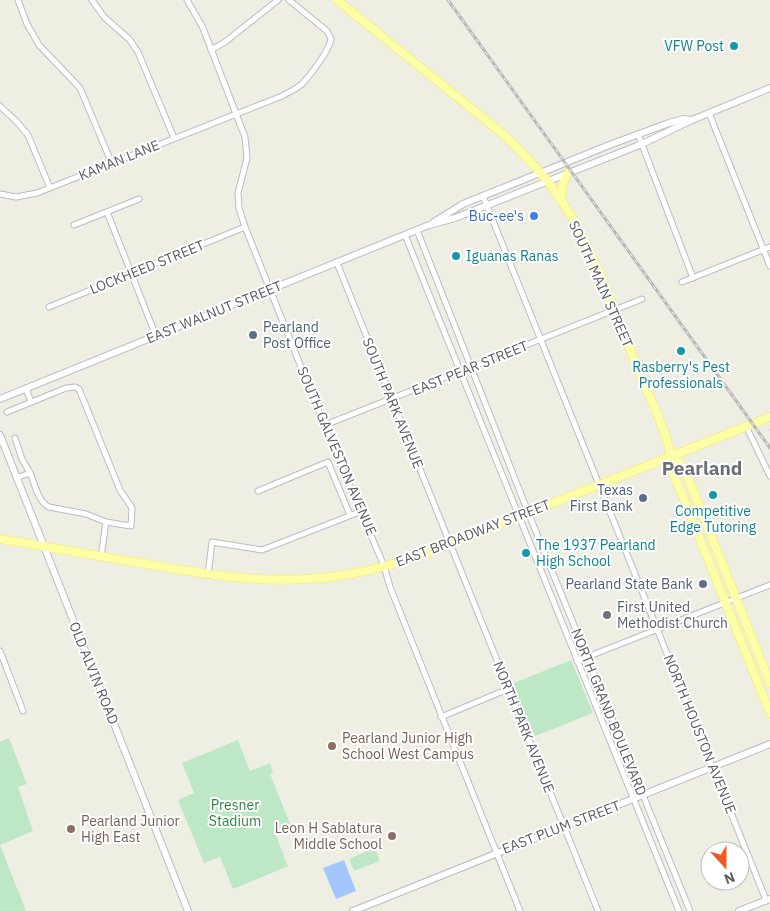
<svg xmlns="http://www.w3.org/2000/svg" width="770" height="911" font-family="'IBM Plex Sans',sans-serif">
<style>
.green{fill:#bee8c5}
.water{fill:#a3c6ff}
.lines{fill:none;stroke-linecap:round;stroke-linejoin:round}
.stream{stroke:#a3c6ff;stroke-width:1}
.minor-casing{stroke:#bbbcc3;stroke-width:7}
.tertiary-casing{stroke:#bbbcc3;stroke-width:8}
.primary-casing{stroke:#fae950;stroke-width:9}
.minor{stroke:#fff;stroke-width:5}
.tertiary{stroke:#fff;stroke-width:6}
.primary{stroke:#fdffa8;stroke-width:8}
.rail-casing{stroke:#b6b7b8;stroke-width:3}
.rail{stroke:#fff;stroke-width:1;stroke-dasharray:4;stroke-linecap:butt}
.culture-dot{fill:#0f9aa8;stroke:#fff;stroke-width:2}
.shop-dot{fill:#3f7fe0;stroke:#fff;stroke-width:2}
.service-dot{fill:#5c6f8a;stroke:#fff;stroke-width:2}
.worship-dot{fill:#6b7280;stroke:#fff;stroke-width:2}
.education-dot{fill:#8d6e63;stroke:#fff;stroke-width:2}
.labels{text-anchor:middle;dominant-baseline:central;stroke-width:4;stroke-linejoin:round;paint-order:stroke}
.culture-label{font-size:14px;fill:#0d838f;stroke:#fff;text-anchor:start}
.street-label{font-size:14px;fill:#5b5e65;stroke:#fff}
.shop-label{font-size:14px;fill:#366cbe;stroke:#fff;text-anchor:end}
.service-label{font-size:14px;fill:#4e5e75;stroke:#fff;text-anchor:end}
.worship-label{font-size:14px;fill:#5b616d;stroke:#fff;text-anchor:start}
.education-label{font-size:14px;fill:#785e54;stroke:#fff;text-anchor:start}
.park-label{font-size:14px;fill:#2e8241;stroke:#fff}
.district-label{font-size:19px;font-weight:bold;fill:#6c6f77;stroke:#fff}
</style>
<rect width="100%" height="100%" fill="#efeee3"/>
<!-- green -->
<g class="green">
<path d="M571,660L593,713L533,737L511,684Z"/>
<path d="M9,738L27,784L18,787L33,831L0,845L26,911H0V742Z"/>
<path d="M238,740L250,771L270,763L273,772L270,774L291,826L275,833L288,866L233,889L220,857L204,863L178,800L194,793L182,763Z"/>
<path d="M375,848L380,861L354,871L349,859Z"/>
</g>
<!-- water -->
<path class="water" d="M344,860L356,891L336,899L323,868Z"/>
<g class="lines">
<!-- stream -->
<path class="stream" d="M770,429V430"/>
<!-- minor casing -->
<g class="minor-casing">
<g id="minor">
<path d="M18,0L27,24L39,45L80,88L112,164"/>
<path d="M92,0L104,17L129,39L138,52L174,138"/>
<path d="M187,0L203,28L245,137L247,158L238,193L239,208L245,227L327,432L384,566L390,587L520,911"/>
<path d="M211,50L225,42L278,0"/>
<path d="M0,106L16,121L28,135L50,188"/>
<path d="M709,113L770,266"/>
<path d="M638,134L693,278"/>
<path d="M0,194L16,197L37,193L282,96C289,92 297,89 303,83C311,74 329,51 331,39L327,31L289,0"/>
<path d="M483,196L766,900"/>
<path d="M107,212L156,336"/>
<path d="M74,225L139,199"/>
<path d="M417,230L528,512L690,911"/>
<path d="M405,235L679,911"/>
<path d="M337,263L598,911"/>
<path d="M682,282L770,247"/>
<path d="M49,307L245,227"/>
<path d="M26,388L31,402"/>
<path d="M7,412L66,388L75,387L79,389L120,490L132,508L131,526L106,522L101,557"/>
<path d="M325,425L642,299"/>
<path d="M746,426L770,476"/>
<path d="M15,438L22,459L30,473"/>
<path d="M16,478L30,473C35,484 38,502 49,507L86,514L106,522"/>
<path d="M258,491L328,462L350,515"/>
<path d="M208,575L212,542L262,550L362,511"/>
<path d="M0,651L23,711"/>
<path d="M577,661L770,585"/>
<path d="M441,717L508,689"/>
</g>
</g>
<!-- tertiary casing -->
<g class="tertiary-casing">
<g id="tertiary">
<path d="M434,222L463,204L612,144L669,123L683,119L692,120"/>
<path d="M0,399L429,225L455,218L642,144L692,120L770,88"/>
<path d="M0,435L188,911"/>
<path d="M353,911L770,744"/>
<path d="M739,911L770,899"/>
</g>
</g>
<!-- primary casing -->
<g class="primary-casing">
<g id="primary">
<path d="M337,0L503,134C520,151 538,168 552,187C592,242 614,309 639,372C652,404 671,438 673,472L770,713"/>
<path d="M561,200L563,183L568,173"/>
<path d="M672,455L684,468L770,683"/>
<path d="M0,539C49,547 97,556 146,564C204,574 261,584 320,578C356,575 393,565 427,553L770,417"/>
</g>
</g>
<!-- minor -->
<use href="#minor" class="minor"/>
<!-- tertiary -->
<use href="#tertiary" class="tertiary"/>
<!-- primary -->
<use href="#primary" class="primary"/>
<!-- rail casing -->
<g class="rail-casing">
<path id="rail" d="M448,0L770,448"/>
</g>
<!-- rail -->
<use href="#rail" class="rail"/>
</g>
<!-- markers -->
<g class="culture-dot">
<circle cx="734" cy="46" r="5"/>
<circle cx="456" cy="256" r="5"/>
<circle cx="681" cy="351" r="5"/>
<circle cx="713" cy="495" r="5"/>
<circle cx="526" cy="553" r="5"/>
</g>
<circle class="shop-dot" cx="534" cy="216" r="5"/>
<g class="service-dot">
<circle cx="253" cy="335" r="5"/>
<circle cx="643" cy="498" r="5"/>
<circle cx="703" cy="584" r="5"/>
</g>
<circle class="worship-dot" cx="607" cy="615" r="5"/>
<g class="education-dot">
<circle cx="332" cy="746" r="5"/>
<circle cx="71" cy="829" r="5"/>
<circle cx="392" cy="836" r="5"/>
</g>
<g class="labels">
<!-- culture labels -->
<g class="culture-label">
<text x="724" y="46" text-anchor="end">VFW Post</text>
<text x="466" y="256">Iguanas Ranas</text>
<text x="681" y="367" text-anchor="middle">Rasberry's Pest<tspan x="681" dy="16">Professionals</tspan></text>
<text x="713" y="511" text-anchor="middle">Competitive<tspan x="713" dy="16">Edge Tutoring</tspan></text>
<text x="536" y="545">The 1937 Pearland<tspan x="536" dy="16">High School</tspan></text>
</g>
<!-- street labels -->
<g class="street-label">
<text transform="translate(119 160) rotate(-22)">KAMAN LANE</text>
<text transform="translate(147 267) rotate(-22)">LOCKHEED STREET</text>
<text transform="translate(601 284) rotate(66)">SOUTH MAIN STREET</text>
<text transform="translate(214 312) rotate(-22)">EAST WALNUT STREET</text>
<text transform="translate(470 368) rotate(-22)">EAST PEAR STREET</text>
<text transform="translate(393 403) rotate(68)">SOUTH PARK AVENUE</text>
<text transform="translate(337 451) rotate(67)">SOUTH GALVESTON AVENUE</text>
<text transform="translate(473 533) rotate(-21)">EAST BROADWAY STREET</text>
<text transform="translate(94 673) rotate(68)">OLD ALVIN ROAD</text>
<text transform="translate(609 712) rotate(68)">NORTH GRAND BOULEVARD</text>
<text transform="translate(524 727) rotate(68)">NORTH PARK AVENUE</text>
<text transform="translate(700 734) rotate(68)">NORTH HOUSTON AVENUE</text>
<text transform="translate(561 827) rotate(-21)">EAST PLUM STREET</text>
</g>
<!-- shop labels -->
<g class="shop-label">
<text x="524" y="216">Buc-ee's</text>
</g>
<!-- service labels -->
<g class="service-label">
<text x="263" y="327" text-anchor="start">Pearland<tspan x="263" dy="16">Post Office</tspan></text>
<text x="633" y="490">Texas<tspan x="633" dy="16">First Bank</tspan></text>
<text x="693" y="584">Pearland State Bank</text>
</g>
<!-- worship labels -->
<g class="worship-label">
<text x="617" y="607">First United<tspan x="617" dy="16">Methodist Church</tspan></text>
</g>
<!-- education labels -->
<g class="education-label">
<text x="342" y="738">Pearland Junior High<tspan x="342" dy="16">School West Campus</tspan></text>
<text x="81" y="821">Pearland Junior<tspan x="81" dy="16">High East</tspan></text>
<text x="382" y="828" text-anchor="end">Leon H Sablatura<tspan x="382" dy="16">Middle School</tspan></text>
</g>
<!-- park labels -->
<g class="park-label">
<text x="235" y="805">Presner<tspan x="235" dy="16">Stadium</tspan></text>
</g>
<!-- district labels -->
<g class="district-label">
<text x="702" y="468">Pearland</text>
</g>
</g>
<!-- north arrow -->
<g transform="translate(725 866) rotate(159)"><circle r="24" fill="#ffffff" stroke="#bdbfc1"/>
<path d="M0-4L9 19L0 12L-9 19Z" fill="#f45924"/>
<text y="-8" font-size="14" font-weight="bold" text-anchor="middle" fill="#5b5e65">N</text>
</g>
</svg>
